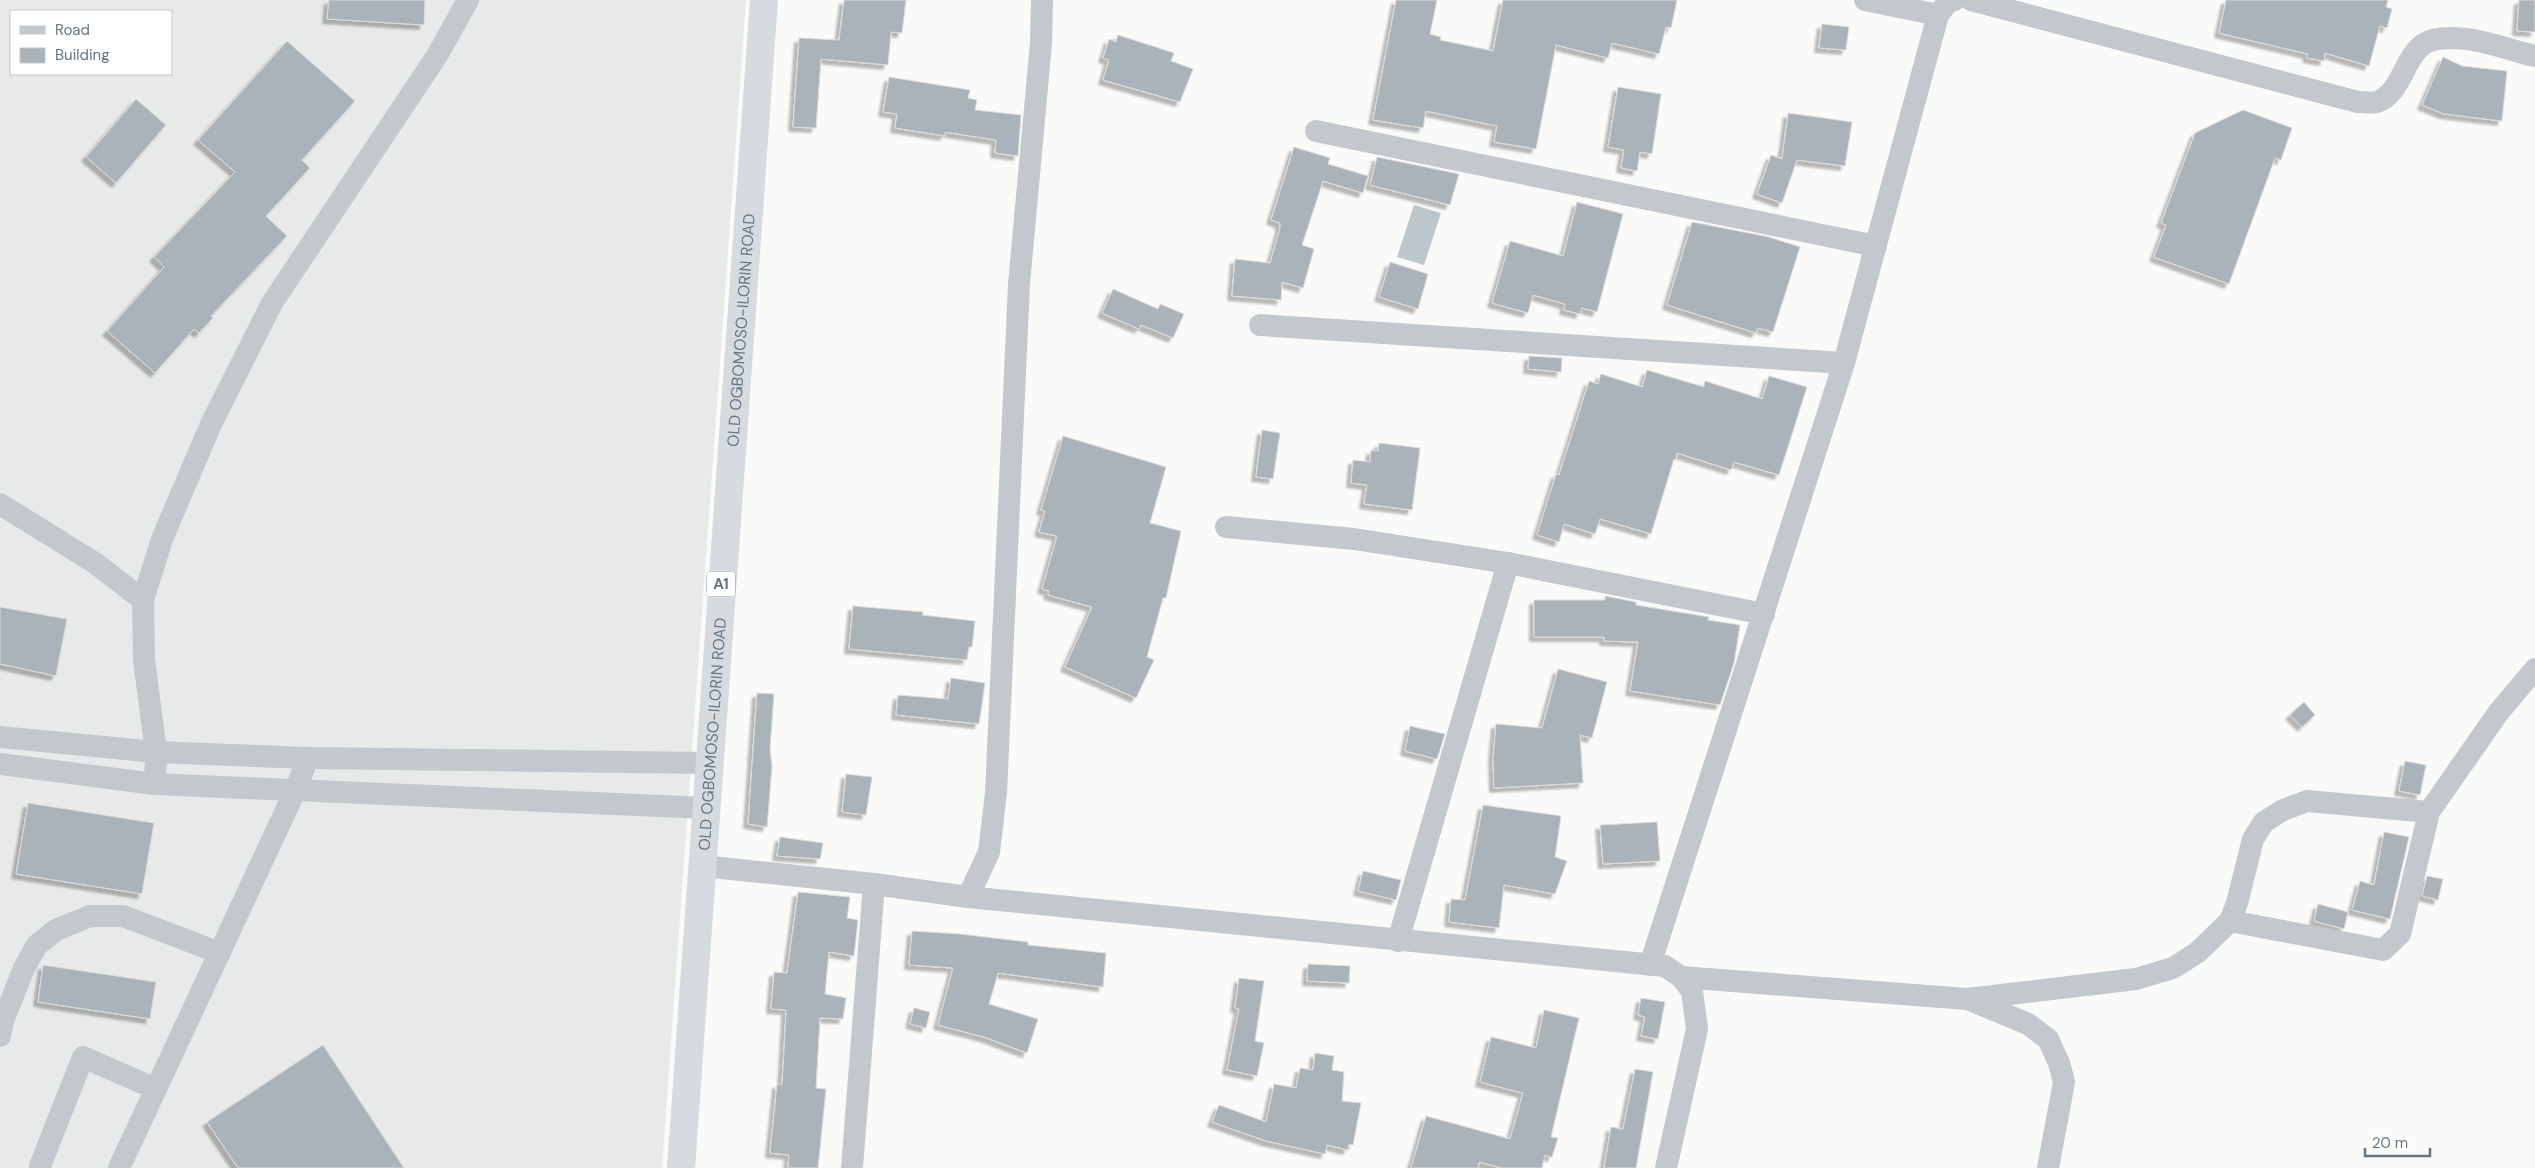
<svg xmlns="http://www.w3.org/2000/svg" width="2535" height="1168" font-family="'DM Sans',sans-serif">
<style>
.built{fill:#e8e9e9;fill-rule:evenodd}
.water{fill:#bbc7cb}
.building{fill:#aab3b9;stroke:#dcdcda;filter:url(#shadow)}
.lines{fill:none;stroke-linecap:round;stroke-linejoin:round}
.minor{stroke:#c3c8cc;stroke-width:22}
.highway{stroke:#d6dbdf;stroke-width:28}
.labels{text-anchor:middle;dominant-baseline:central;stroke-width:5;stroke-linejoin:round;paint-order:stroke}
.shield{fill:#fff;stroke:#939fa8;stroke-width:1}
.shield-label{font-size:15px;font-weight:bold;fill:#657683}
.street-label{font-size:16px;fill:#657683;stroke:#fff}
</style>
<defs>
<filter id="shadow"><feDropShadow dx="-4.5" dy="4.5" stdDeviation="1" flood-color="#0004"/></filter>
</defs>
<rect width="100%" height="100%" fill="#fafaf8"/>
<!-- built -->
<path class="built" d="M0,0H746L662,1168H0ZM11,11H171V74H11Z"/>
<!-- water -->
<path class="water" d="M1414,205L1441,213L1424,265L1397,257Z"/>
<!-- building -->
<g class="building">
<path d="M329,0H425L424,25L327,19Z"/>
<path d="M844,0H906L902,33L891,32L888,65L821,59L816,128L793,127L799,38L839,40Z"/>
<path d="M1396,0H1437L1430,34L1441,37L1440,40L1493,51L1503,0H1677L1671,28L1666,27L1659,54L1612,43L1608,58L1556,45L1536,149L1494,142L1497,126L1426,111L1423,128L1373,120Z"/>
<path d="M2226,0H2388L2386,7L2392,9L2387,28L2380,26L2369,66L2325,53L2324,61L2307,58L2308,54L2219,33Z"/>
<path d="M2519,0H2535V32L2517,31Z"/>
<path d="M1822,24L1849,27L1846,50L1819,48Z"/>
<path d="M1118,35L1174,53L1171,61L1193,69L1180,102L1103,80L1109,60L1103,58L1109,39L1116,42Z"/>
<path d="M287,41L355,101L302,160L310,168L266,216L287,236L211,316L213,318L199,333L194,329L155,373L107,331L164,267L154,257L235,172L198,140Z"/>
<path d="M2443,57L2462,66L2507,71L2502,121L2444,114L2422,105Z"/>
<path d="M889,77L970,90L968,98L977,100L975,110L1021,115L1018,156L995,153L996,140L945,132V136L895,128L897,114L883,112Z"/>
<path d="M1618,87L1661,94L1652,154L1640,152L1637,171L1621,168L1624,150L1608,147Z"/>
<path d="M136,99L166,125L116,183L86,157Z"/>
<path d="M2243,110L2292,128L2281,160L2275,158L2229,284L2154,257L2166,225L2161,223L2195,133Z"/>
<path d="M1788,113L1852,122L1845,166L1797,160L1782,203L1757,194L1771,155L1782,159Z"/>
<path d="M1294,147L1330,158L1328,164L1368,176L1363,193L1323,181L1302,245L1314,249L1303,288L1282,282L1281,300L1232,296L1235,259L1270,263L1280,229V223L1271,220Z"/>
<path d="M1377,157L1459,174L1450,205L1370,185Z"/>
<path d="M1577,202L1623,214L1597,312L1582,308L1580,314L1564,310L1565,304L1533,295L1528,313L1492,303L1510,241L1563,256Z"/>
<path d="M1692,222L1769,237L1800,247L1773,332L1758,328L1756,333L1667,305Z"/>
<path d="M1390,262L1428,274L1418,309L1379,297Z"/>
<path d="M1113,289L1158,309L1160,304L1184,314L1173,338L1141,325L1139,329L1102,313Z"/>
<path d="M1529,356L1562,358L1561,372L1528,369Z"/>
<path d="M1647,370L1704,387L1705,381L1762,399L1769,376L1807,387L1779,475L1734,462L1731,470L1677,453L1676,460L1674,459L1651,534L1600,519L1595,534L1564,524L1559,542L1537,535L1556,474L1559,475L1589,381L1598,384L1601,374L1642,387Z"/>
<path d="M1262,430L1280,433L1273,479L1256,477Z"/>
<path d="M1063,436L1166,467L1150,523L1181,531L1166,598H1163L1147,657L1154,660L1136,698L1065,667L1092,607L1048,595L1049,591L1042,589L1057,536L1039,532L1045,511L1041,510Z"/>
<path d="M1379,443L1420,448L1412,510L1364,504L1367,485L1351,483L1353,460L1370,462L1371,450L1378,451Z"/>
<path d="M1605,596L1636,602V605L1709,617L1708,620L1740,625L1734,663L1720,705L1630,691L1638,642L1604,641V637H1534V600H1605Z"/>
<path d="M853,606L923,612L922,615L975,621L972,647H969L967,660L849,649Z"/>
<path d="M0,607L67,619L56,676L0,664Z"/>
<path d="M1558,669L1607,682L1592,738L1580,735L1583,783L1494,788L1493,759L1496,724L1542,728Z"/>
<path d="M951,678L985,683L979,724L896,715L898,695L948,699Z"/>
<path d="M757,693L774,694L770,749L772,767L767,827L748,824Z"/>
<path d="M2304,702L2315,715L2302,727L2290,715Z"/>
<path d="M1410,726L1445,734L1437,759L1405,751Z"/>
<path d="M2405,761L2426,765L2420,795L2399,791Z"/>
<path d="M846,774L872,777L866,815L842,812Z"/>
<path d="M28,803L154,823L142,894L16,874Z"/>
<path d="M1483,805L1561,816L1555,857L1567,861L1555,894L1504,885L1499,928L1449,922L1451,899L1465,900Z"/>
<path d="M1657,822L1660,861L1603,864L1600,825Z"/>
<path d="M2384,832L2409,837L2390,919L2352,910L2360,881L2374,885Z"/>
<path d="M780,837L823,843L820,859L777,856Z"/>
<path d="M1363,871L1401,880L1396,900L1358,891Z"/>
<path d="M2427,876L2443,879L2438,900L2422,896Z"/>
<path d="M798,892L850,897L847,918L858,920L854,956L829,952L825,994L846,998L843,1019L820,1018L816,1088L826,1089L818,1168H788L789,1155L770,1153L777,1084L782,1085L786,1015V1010L771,1009L774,972L787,973Z"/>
<path d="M2318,904L2348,912L2344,929L2314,921Z"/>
<path d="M912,931L960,934L1028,942V945L1106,953L1103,987L998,973L989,1004L1038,1019L1027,1053L984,1037L938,1025L953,968L909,965Z"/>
<path d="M1308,964L1350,966L1349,983L1307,981Z"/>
<path d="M43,965L156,982L150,1019L38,1002Z"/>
<path d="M1239,978L1264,981L1255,1041L1264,1043L1257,1076L1227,1070L1239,1009L1235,1008Z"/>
<path d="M1641,998L1665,1002L1658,1039L1641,1036L1645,1017L1638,1015Z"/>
<path d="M914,1008L930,1012L926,1028L910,1024Z"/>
<path d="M1544,1010L1579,1018L1551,1137L1558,1138L1552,1157L1545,1155L1542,1168H1502L1479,1162L1478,1168H1411L1426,1116L1510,1139L1523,1093L1480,1082L1491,1037L1536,1048Z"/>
<path d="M323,1045L404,1168H238L207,1122Z"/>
<path d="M1315,1053L1334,1056L1332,1070L1344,1072L1342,1101L1361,1103L1353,1145L1349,1144L1348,1150L1327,1145L1325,1154L1266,1141L1212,1122L1219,1105L1266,1122L1274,1084L1296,1088L1300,1068L1313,1070Z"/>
<path d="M1635,1069L1653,1072L1636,1168H1604L1611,1127L1623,1129Z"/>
</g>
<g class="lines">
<!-- minor -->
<g class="minor">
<path d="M1865,0L1938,15"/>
<path d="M1971,0L2358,102C2364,102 2372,103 2377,102C2405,92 2404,47 2433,40C2465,32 2504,49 2535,56"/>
<path d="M1316,131L1876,246"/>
<path d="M1260,325L1844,363"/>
<path d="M0,504L95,563L143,600"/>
<path d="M1226,527L1354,539L1508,563L1764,614"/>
<path d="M0,737L156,752L308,758L709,763"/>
<path d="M0,764L155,784L706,808"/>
<path d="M155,784L156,752L144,660L143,600L162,539L211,424L272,303L438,54L468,0"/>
<path d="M702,866L874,884L968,897L1665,966L1681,977L1692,991L1697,1029L1666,1168"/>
<path d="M968,897L989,852L996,793L1019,284L1041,43L1042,0"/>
<path d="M2230,921L2383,950L2400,934L2429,812L2498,713L2535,669"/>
<path d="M1398,941L1508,563"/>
<path d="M1650,965L1844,363L1938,15L1948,2L1954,0"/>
<path d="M1681,977L1967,999L2136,979L2173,968L2198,952L2230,921L2237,903L2253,839L2264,822L2283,810L2307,801L2429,812"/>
<path d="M1970,1000L2028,1024L2048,1039L2059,1063L2064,1082L2048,1168"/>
<path d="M0,1036L3,1021L24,968L37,945L56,930L90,916H123L220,953"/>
<path d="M40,1166L83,1057L156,1089"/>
<path d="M119,1168L295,791L308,758"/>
<path d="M852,1168L874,884"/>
</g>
<!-- highway -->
<path class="highway" id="s1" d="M681,1168L764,0"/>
</g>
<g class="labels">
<!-- shield labels -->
<rect class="shield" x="707" y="571.5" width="28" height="25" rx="4"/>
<g class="shield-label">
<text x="721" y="584">A1</text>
</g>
<!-- street labels -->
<g class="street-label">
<text stroke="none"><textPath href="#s1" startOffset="840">OLD OGBOMOSO-ILORIN ROAD</textPath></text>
<text stroke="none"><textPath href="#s1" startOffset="435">OLD OGBOMOSO-ILORIN ROAD</textPath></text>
</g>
</g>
<!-- legend -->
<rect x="10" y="10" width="162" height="65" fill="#ffffff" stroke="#c1c8cd"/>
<rect x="20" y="26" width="25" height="8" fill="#c3c8cc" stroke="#c1c8cd"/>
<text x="55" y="35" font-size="15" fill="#657683">Road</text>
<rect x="20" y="48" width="25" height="15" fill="#aab3b9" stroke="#c1c8cd"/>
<text x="55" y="60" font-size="15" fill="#657683">Building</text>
<!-- scale -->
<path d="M2365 1148v8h65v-8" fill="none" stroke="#657683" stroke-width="2.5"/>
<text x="2372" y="1148" font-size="15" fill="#657683" stroke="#ffffff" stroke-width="4" paint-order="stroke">20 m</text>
</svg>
